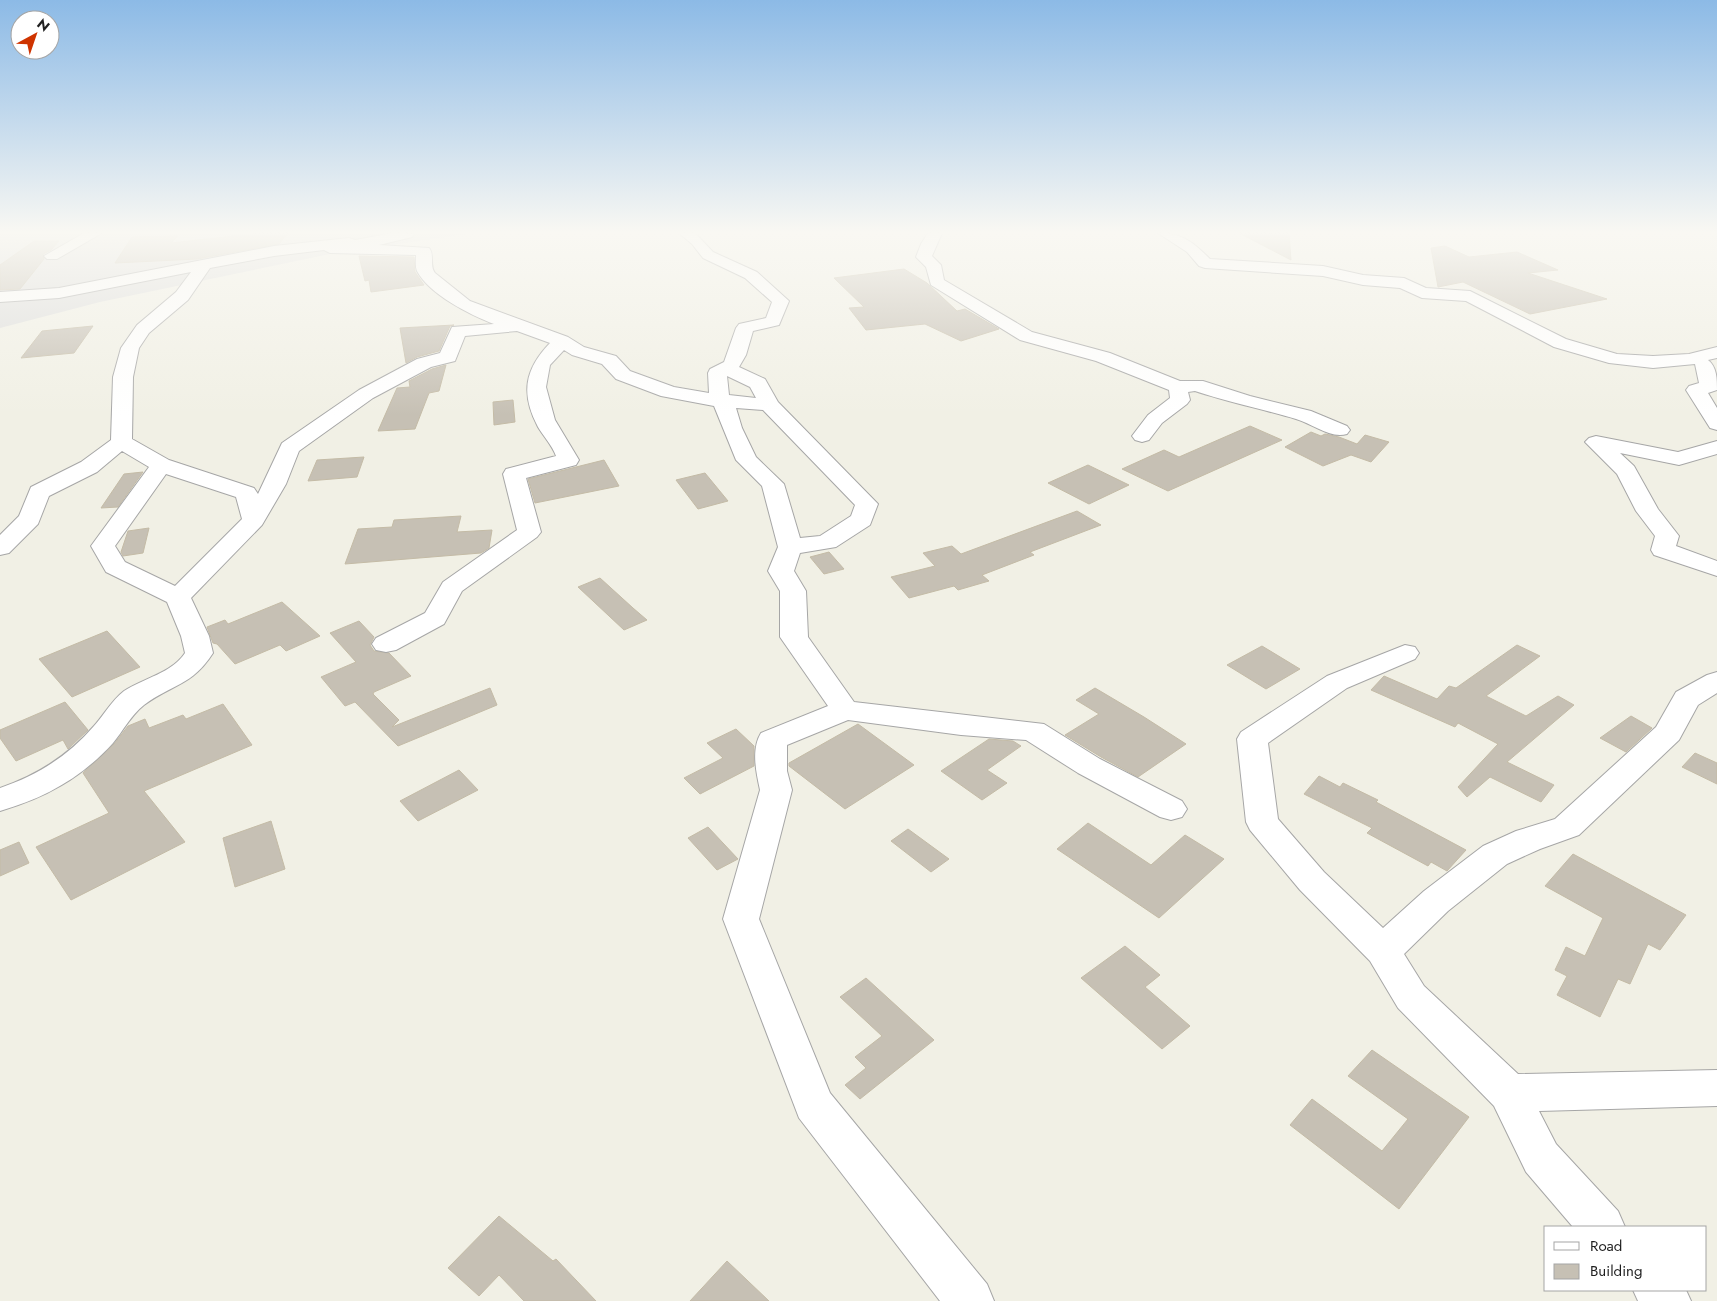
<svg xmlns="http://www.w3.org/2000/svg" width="1717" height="1301" font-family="Jost,sans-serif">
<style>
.residential{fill:#dddddc}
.building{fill:#c6c0b4;stroke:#c4bba6}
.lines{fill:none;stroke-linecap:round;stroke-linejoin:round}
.minor-casing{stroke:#a6a6a6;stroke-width:2}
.minor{fill:#fff;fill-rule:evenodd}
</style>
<rect width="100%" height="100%" fill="#f1f0e5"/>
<!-- residential -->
<path class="residential" d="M0,233H473L330,254L100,302L0,328Z"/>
<!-- building -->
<g class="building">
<path d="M260,233H288L279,244L197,259L115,263L132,237L178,236L171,243Z"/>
<path d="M1239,233H1289L1291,260Z"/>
<path d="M34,241H59L51,250L43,254L44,259L20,289L0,290V265Z"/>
<path d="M1445,246L1469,257L1517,252L1558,270L1528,273L1607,299L1530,314L1463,282L1438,287L1431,248Z"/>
<path d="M359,256L414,257L415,272L424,285L371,292L369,280L365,281Z"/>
<path d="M904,269L927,283L957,311L965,309L999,329L961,341L925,324L866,330L849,308L864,307L834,278Z"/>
<path d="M454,325L450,326L439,351L417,357L406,363L400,328Z"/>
<path d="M93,326L74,353L21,358L42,331Z"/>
<path d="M446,365L439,391L429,393L415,429L378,431L397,388L410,387L409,381L432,369Z"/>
<path d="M513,400L515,422L494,425L493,402Z"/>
<path d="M1250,426L1282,440L1168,491L1122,469L1164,450L1179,457Z"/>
<path d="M1311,432L1321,436L1325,434L1339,437L1357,444L1365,435L1389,442L1371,462L1351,455L1323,466L1285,447Z"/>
<path d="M364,457L357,477L308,481L317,460Z"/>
<path d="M604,460L619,486L535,503L528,479Z"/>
<path d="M1088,465L1129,485L1089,504L1048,483Z"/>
<path d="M143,472L118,507L101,508L124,474Z"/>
<path d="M705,473L728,501L698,509L676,480Z"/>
<path d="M1077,511L1101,525L1030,552L1034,555L982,575L989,581L958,590L954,586L909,598L891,577L935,566L923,553L952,546L961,554Z"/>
<path d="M461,516L457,532L492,530L489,548L481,553L345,564L358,529L392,527L394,520Z"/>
<path d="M149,528L143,553L123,556L121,552L128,531Z"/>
<path d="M829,552L844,569L824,574L810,557Z"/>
<path d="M600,578L633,608L647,620L624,630L578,587Z"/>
<path d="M282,602L320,636L286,651L280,645L235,664L217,644L213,643L207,627L225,620L228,624Z"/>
<path d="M359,621L374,637L370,645L374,651L389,653L411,676L374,692L373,694L399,720L392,727L490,688L497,705L398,746L355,702L345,706L321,677L356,662L330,633Z"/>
<path d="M107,631L140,667L72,697L39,659Z"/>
<path d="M1517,645L1540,656L1486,696L1526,716L1558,696L1574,705L1507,762L1554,785L1541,802L1490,777L1467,797L1458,787L1498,744L1458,723L1455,727L1371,690L1384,676L1437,699L1449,686L1456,688Z"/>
<path d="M1262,646L1300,669L1266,689L1227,665Z"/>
<path d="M1095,688L1144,717L1186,744L1138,777L1101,757L1065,735L1099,714L1076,700Z"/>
<path d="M65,702L88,730L68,749L63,740L16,761L0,738V730Z"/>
<path d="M223,704L252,745L144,791L185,842L71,900L36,847L109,813L83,773L114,744L128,726L145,719L149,728L183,715L186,719Z"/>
<path d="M1631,716L1652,728L1626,752L1600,738Z"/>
<path d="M858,724L914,765L845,809L789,766V763Z"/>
<path d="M736,729L754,746V766L700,794L684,778L723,758L707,743Z"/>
<path d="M989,739L1013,741L1021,746L987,770L1007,783L982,800L941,771Z"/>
<path d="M1695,753L1717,763V784L1682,767Z"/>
<path d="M459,770L478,790L418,821L400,801Z"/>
<path d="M1319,776L1340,787L1343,783L1378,800L1376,802L1466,850L1447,871L1431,862L1428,866L1367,833L1372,828L1304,794Z"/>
<path d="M271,821L285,869L235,887L223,838Z"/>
<path d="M1088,823L1151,865L1185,835L1224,859L1159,918L1057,849Z"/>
<path d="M708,827L738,859L717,870L688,838Z"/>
<path d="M908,829L949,859L931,872L891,841Z"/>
<path d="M19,842L29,863L0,876V850Z"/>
<path d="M1573,854L1686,915L1660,950L1648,944L1630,984L1618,979L1600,1017L1557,995L1567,976L1555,970L1566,947L1585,956L1603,918L1545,886Z"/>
<path d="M1125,946L1160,975L1145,987L1190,1026L1162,1049L1081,978Z"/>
<path d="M866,978L934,1040L860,1099L845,1085L866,1068L855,1057L882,1036L840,997Z"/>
<path d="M1372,1050L1469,1117L1399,1209L1290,1125L1312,1099L1382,1151L1408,1119L1348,1076Z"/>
<path d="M499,1216L553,1261L556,1259L596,1301H524L499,1275L479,1296L448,1268Z"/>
<path d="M727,1261L769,1301H690Z"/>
</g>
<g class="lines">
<!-- minor casing -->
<g class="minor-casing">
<g id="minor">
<path d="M84,233H102L57,259H47L44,256Z"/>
<path d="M393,233L414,234L412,237L379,245L429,248C435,255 429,265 435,273L470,301L568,337L584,347L616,356L630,371L674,387L709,393L708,373L710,369L724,362L736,328L739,324L766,318L772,302L745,278L703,258L692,244L679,233H695L713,252L757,272L789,301L779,325L753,331L746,355L739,367L765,379L778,402L878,504L870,525L836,547L800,553L794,571L806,591L808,637L854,702L1044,724L1100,759L1182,801L1187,809L1182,817L1171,820L1160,817L1078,773L1026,740L961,735L848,720L787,745V771L792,790L759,919L830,1093L987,1284L994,1301H940L799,1118L723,919L760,790C756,772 751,749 761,733L828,706L780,637V591L768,571L778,547L762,486L736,460L714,406L661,396L616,379L602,364L572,355L564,350L550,365L546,387L555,420L579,460L576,465L526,478L541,532L537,537L462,591L444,624L396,650L386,652L376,650L372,644L376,638L425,613L443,582L517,530L503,474L506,469L556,456C552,445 544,437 538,427C520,393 525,369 550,343L517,331L465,336L455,361L431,367L373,398L299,451L286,484L262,525L191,598L209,636L213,653C192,686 172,684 144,705C131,715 123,731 113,743C81,778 45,798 0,811V788C38,775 68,756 94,726C104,715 112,700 124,691C144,678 172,673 185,653L181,636L167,602L106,572L91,546L149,467L122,451L97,472L49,496L38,524L9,553L0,555V535L19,516L31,487L81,462L111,440L113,377L121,348L137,325L176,292L191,272L59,298L0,302V292L59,288L274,246L349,238L355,240ZM324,250L330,253L416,255C416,260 415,266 417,271C429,294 470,315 494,324L452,327L440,353L417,359L359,390L282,443L258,494L254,488L169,460L132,439L133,377L139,348L149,333L188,300L210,268L274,256ZM727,376L750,387L756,398L729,395ZM736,408L763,410L855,505L851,516L820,536L800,538L784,484L756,457L742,428ZM166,474L236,497L242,519L175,586L125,562L115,546Z"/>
<path d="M928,233H942L932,256L941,265L944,280L1032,332L1110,353L1180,381H1203L1250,396L1311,411L1347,426L1350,430L1347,434C1330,439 1313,424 1296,419C1262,409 1228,402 1195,391L1188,392L1190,400L1187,404L1162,423L1149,440L1142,442L1135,440L1132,436L1148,415L1170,398L1169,390L1096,361L1020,340L931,285L926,267L916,257L921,244Z"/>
<path d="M1158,233C1182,233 1193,242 1210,259L1323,266L1363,275L1404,278L1426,288L1470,291L1566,339L1617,354L1653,356L1689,354L1717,347V358L1708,360C1717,367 1717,379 1717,390L1708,393L1717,408V430L1710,428L1686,390L1689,386L1699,383L1695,364L1653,368L1609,363L1554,347L1466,301L1422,298L1400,288L1363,285L1323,276L1205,268L1199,266L1187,252Z"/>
<path d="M1596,436L1678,452L1717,441V454L1679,465L1620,453L1634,466L1658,509L1679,536L1676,546L1717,561V576L1654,555L1651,550L1655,536L1636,511L1617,474L1585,442L1589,438Z"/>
<path d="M1405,645L1415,647L1419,653L1415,659L1347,688L1268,743L1278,819L1324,872L1383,928L1424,891L1483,846L1516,831L1555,819L1656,727L1676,692L1707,675L1717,672V693L1698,705L1679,740L1579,835L1540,849L1507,864L1448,911L1404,954L1424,986L1518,1074L1717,1070V1106L1539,1111L1556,1144L1618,1211L1625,1227H1573L1526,1172L1494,1106L1398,1008L1370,961L1300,890L1250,830L1246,822L1237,739L1241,732L1327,676Z"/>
<path d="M1633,1290H1686L1691,1301H1638Z"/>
</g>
</g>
<!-- minor -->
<use href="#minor" class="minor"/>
</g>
<!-- sky -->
<linearGradient id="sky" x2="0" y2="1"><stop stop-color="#8cbae6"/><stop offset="0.56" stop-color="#f9f8f3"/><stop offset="1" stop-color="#f9f8f3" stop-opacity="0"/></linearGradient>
<rect width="1717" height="415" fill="url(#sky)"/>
<!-- legend -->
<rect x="1544" y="1226" width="162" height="65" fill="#ffffff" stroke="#a5a5a5"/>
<rect x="1554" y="1242" width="25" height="8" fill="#ffffff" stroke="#a5a5a5"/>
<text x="1590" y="1251" font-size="15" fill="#1f1f1f">Road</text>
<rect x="1554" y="1264" width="25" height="15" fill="#c6c0b4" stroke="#a5a5a5"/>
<text x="1590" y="1276" font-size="15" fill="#1f1f1f">Building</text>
<!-- north arrow -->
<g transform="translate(35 35) rotate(40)"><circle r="24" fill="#ffffff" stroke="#a5a5a5"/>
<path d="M0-4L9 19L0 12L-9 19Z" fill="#cf3400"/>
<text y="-8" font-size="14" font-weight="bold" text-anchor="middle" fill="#1f1f1f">N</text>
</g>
</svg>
